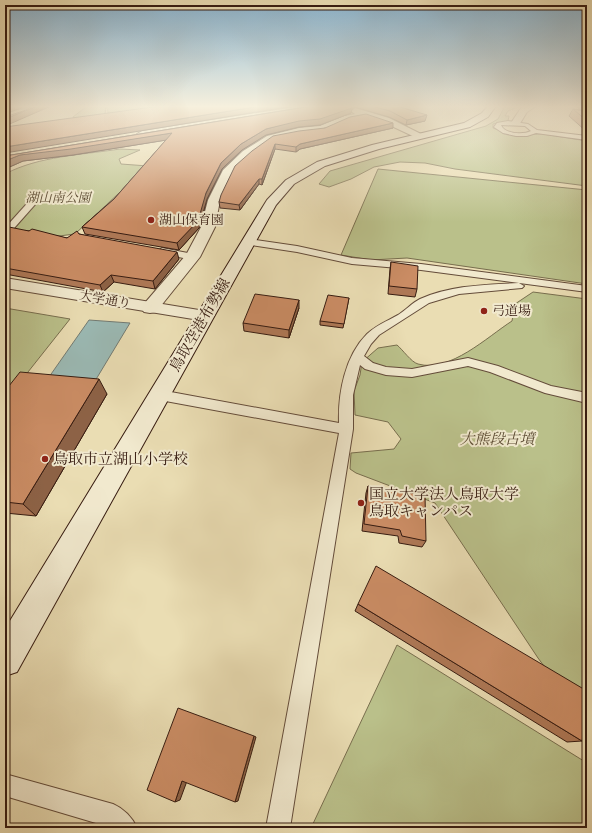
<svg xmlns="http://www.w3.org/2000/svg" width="592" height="833" font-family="'IM FELL English','Noto Serif JP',serif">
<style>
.green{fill:#bac08a;stroke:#786e4e}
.water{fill:#9bbab5;stroke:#737b73}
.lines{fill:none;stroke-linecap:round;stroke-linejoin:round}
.stream{fill:#737b73;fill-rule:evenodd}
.service-casing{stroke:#644c3a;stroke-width:2}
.minor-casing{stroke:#644c3a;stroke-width:2}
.tertiary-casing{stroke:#644c3a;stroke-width:2}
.secondary-casing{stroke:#371c11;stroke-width:2}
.path{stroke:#371c11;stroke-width:1;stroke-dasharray:1.5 1;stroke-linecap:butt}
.service{fill:#f1e9ce;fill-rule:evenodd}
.minor{fill:#f1e9ce;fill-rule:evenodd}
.tertiary{fill:#f1e9ce;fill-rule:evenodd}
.secondary{fill:#f1e9ce;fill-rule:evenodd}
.wall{fill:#ae7856;stroke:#371c11}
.shaded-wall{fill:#8d6246;stroke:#371c11}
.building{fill:#ca8c64;stroke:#371c11}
.poi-dot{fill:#8f2418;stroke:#f1e9ce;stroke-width:1.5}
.labels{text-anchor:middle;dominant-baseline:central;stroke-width:4;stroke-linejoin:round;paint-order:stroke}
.far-park-label{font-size:13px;font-style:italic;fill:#5e4d35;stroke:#f1e9ce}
.far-poi-label{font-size:13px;fill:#371c11;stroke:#f1e9ce;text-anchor:start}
.far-street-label{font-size:13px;fill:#371c11;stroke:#f1e9ce}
.street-label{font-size:15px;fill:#371c11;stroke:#f1e9ce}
.park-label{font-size:15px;font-style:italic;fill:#5e4d35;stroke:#f1e9ce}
.poi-label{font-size:15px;fill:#371c11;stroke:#f1e9ce;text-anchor:start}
</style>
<rect width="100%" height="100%" fill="#eaddb3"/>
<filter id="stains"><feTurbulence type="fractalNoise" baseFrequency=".005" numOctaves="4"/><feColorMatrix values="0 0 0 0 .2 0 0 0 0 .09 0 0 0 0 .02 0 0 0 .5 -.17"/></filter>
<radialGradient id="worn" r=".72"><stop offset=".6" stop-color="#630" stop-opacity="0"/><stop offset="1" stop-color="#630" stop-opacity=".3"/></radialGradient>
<!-- green -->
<g class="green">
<path d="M87,106H106L105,114L108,113L107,106H171L77,118L73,117Z"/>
<path d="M505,106H520L508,111L505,116H509L508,121L493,124V128L512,135L543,134L587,141V186L455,169L425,163L400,162L374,167L351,179L329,187L319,184L330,171L486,126L498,119Z"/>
<path d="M120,149L140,150L119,159L121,164L148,166L75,234L59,236L5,232V174C39,156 82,155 120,149Z"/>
<path d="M378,169L587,190V284L407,258L371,260L341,255Z"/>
<path d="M533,292L587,299V724L538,658L435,503L356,473L350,469L351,453L394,449L401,439L388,422L355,415L354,391L360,375L362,362L378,348L397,345C403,350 411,362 418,364C450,373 487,337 512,321L515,304Z"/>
<path d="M5,308L70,319L5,401Z"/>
<path d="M397,645L587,763V828H311Z"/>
</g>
<!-- water -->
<path class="water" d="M89,320L130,323L95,381L49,377Z"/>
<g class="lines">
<!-- stream -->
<path class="stream" d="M30,107L31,109L5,111V109Z"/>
<!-- service casing -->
<g class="service-casing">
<g id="service">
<path d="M508,121L528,124L537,130L587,136V140L536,133L527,136H516L503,133L494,127L497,123ZM501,125L525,126L531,131C523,135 504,134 501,125Z"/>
<path d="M32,198L39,200L8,235H5V228Z"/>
<path d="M248,239L297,246L352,258L421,264L587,286V292L421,270L352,264L297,252L245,244L244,242Z"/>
<path d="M162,248L193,254L197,257L193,260L159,253L158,251Z"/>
<path d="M519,283L524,286L522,288L459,294L429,303L379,335L371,344L364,356L373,363L386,367L412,369L468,358L498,366L551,386L587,393V403L545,393L490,372L468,366L412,377L386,375L365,369L360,365L353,395V429L290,828H266L339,433L160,400L156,398L154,395L156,392L160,390L339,423C338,393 345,356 367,334C375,326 387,321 398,315C406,310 412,303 420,299C451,285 486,285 519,283Z"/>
<path d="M5,774L113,804C124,809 132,817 137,828H108L106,826L5,796Z"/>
</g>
</g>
<!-- minor casing -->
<g class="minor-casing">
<g id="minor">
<path d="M301,106H319L315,109L142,137L137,134L142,131Z"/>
<path d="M526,106H536L527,112L519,125H513L511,123L521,108Z"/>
<path d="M355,108L389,118L425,136L423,138H417L383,122L366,117L349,120L325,131L299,134L273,140L251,155L234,171L220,200L215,227L200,257L156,312L150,313L144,312L141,308L144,304L186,255L201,227L208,200L223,170L243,151L267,136L299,128L320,126L344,116L355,114L351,111Z"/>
</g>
</g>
<!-- tertiary casing -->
<g class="tertiary-casing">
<path id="tertiary" d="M5,278L205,311L211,312L214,316L211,320L205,321L5,288Z"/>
</g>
<!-- secondary casing -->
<g class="secondary-casing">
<path id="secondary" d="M488,106H496L488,117L470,127L379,149L325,166L294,184L276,205L17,672L5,676V629L267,200L286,180L317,162L372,145L464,123L482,113Z"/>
</g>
<!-- path -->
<path class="path" d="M105,114L106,106"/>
<!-- service -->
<use href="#service" class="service"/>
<!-- minor -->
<use href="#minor" class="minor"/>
<!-- tertiary -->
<use href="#tertiary" class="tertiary"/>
<!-- secondary -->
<use href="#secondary" class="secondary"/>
</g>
<!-- wall -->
<g class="wall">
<path d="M312,106H397L425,121L406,125L389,117L355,107L352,109L351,113L320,125L299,127L266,135L242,150L222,169L207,199L199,228L179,250L85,234L82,227L114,199L166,140L73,155L23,161L5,169V156Z"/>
<path d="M578,106H587V132L569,116L573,109L581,110L577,107Z"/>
<path d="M325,128H393L300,149L296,152L275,149L262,185L259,184L240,210L220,208L219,202L252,151Z"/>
<path d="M5,229L29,231L67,238L79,234L179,259L155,289L114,282L103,292L5,274Z"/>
<path d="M391,262L417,289L415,297L388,294L390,269Z"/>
<path d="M349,298L343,328L320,325V321Z"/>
<path d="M299,308L289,338L244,331L243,323Z"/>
<path d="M5,391L107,394L36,516L5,513Z"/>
<path d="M368,486L426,541L422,547L399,543L398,536L362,531L366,493Z"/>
<path d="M358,604L582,741L567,742L355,611Z"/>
</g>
<!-- shaded-wall -->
<g class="shaded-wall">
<path d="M11,106H26L5,114V108Z"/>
<path d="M37,106H51L5,126V119Z"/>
<path d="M261,106H293L5,153V147Z"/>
<path d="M350,106H355V107L352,109L351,113L320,125L299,127L266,135L242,150L222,169L207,199L199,228L179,250L177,243L206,193L221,163L241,144L266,129Z"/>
<path d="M427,115L425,121L406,125L407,120Z"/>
<path d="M393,123V128L300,149L296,152V147L300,144Z"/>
<path d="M172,133L173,139L73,155L23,161L5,169V161L20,155Z"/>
<path d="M275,144V149L262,185V179Z"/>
<path d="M259,179V184L240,210L239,205Z"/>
<path d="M177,252L179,259L155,289L153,281Z"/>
<path d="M111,275L114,282L103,292L100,285Z"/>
<path d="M299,300V308L289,338V330Z"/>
<path d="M99,379L107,394L36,516L23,504Z"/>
<path d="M5,557L8,559L5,563Z"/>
<path d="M254,736L256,737L238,801L235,802Z"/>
<path d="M182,781H187L180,800L175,802Z"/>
</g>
<!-- building -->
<g class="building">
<path d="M5,106H11L5,108Z"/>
<path d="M32,106H37L5,119V117L26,110Z"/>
<path d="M160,106H261L5,147V127Z"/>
<path d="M312,106H351L352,108L320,119L299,121L266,129L241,144L221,163L206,193L198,221L177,243L82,227L114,199L172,133L71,149L20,155L5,161V156Z"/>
<path d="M371,106H397L427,115L407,120L390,111Z"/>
<path d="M573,109L587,112V121Z"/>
<path d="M366,114L393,123L300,144L296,147L275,144L262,179H259L239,205L219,202L221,195L235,166L252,151L273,136L299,131L325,128L350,117Z"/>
<path d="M9,227L29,231L32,229L67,238L77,231L79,234L177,252L153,281L111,275L100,285L5,268V229Z"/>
<path d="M391,262L418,266L417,289L389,286Z"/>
<path d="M255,294L299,300L289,330L243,323Z"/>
<path d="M328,295L349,298L344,324L320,321Z"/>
<path d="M20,372L99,379L23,504L5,502V391Z"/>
<path d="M368,486L425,495L426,541L402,536L400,530L364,524Z"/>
<path d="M376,566L587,691V713L582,741L358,604Z"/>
<path d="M178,708L254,736L235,802L182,781L175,802L147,790Z"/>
</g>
<!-- sky -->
<linearGradient id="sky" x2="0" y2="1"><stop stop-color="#89b6d4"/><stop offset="0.48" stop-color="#f6f0dd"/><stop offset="1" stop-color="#f6f0dd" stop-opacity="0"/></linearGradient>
<rect width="592" height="222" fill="url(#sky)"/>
<!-- markers -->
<g class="poi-dot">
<circle cx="151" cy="220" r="4"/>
<circle cx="484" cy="311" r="4"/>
<circle cx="45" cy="459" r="4"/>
<circle cx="361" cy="503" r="4"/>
</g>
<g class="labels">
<!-- far-park labels -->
<g class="far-park-label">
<text x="58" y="198">湖山南公園</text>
</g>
<!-- far-poi labels -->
<g class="far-poi-label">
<text x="159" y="220">湖山保育園</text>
<text x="492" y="311">弓道場</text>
</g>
<!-- far-street labels -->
<g class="far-street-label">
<text transform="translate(105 300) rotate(10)">大学通り</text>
</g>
<!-- street labels -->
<g class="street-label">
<text transform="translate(200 325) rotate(-60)">鳥取空港布勢線</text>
</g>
<!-- park labels -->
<g class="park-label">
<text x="497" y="439">大熊段古墳</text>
</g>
<!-- poi labels -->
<g class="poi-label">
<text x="53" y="459">鳥取市立湖山小学校</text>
<text x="369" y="494">国立大学法人鳥取大学<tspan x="369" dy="17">鳥取キャンパス</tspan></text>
</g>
</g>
<!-- margin -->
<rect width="592" height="833" fill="none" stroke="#eaddb3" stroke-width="20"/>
<rect x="6" y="6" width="580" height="821" fill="none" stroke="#371c11" stroke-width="2"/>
<rect x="10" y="10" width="572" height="813" fill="none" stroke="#371c11"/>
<rect width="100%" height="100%" filter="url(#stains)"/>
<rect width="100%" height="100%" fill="url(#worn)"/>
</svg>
